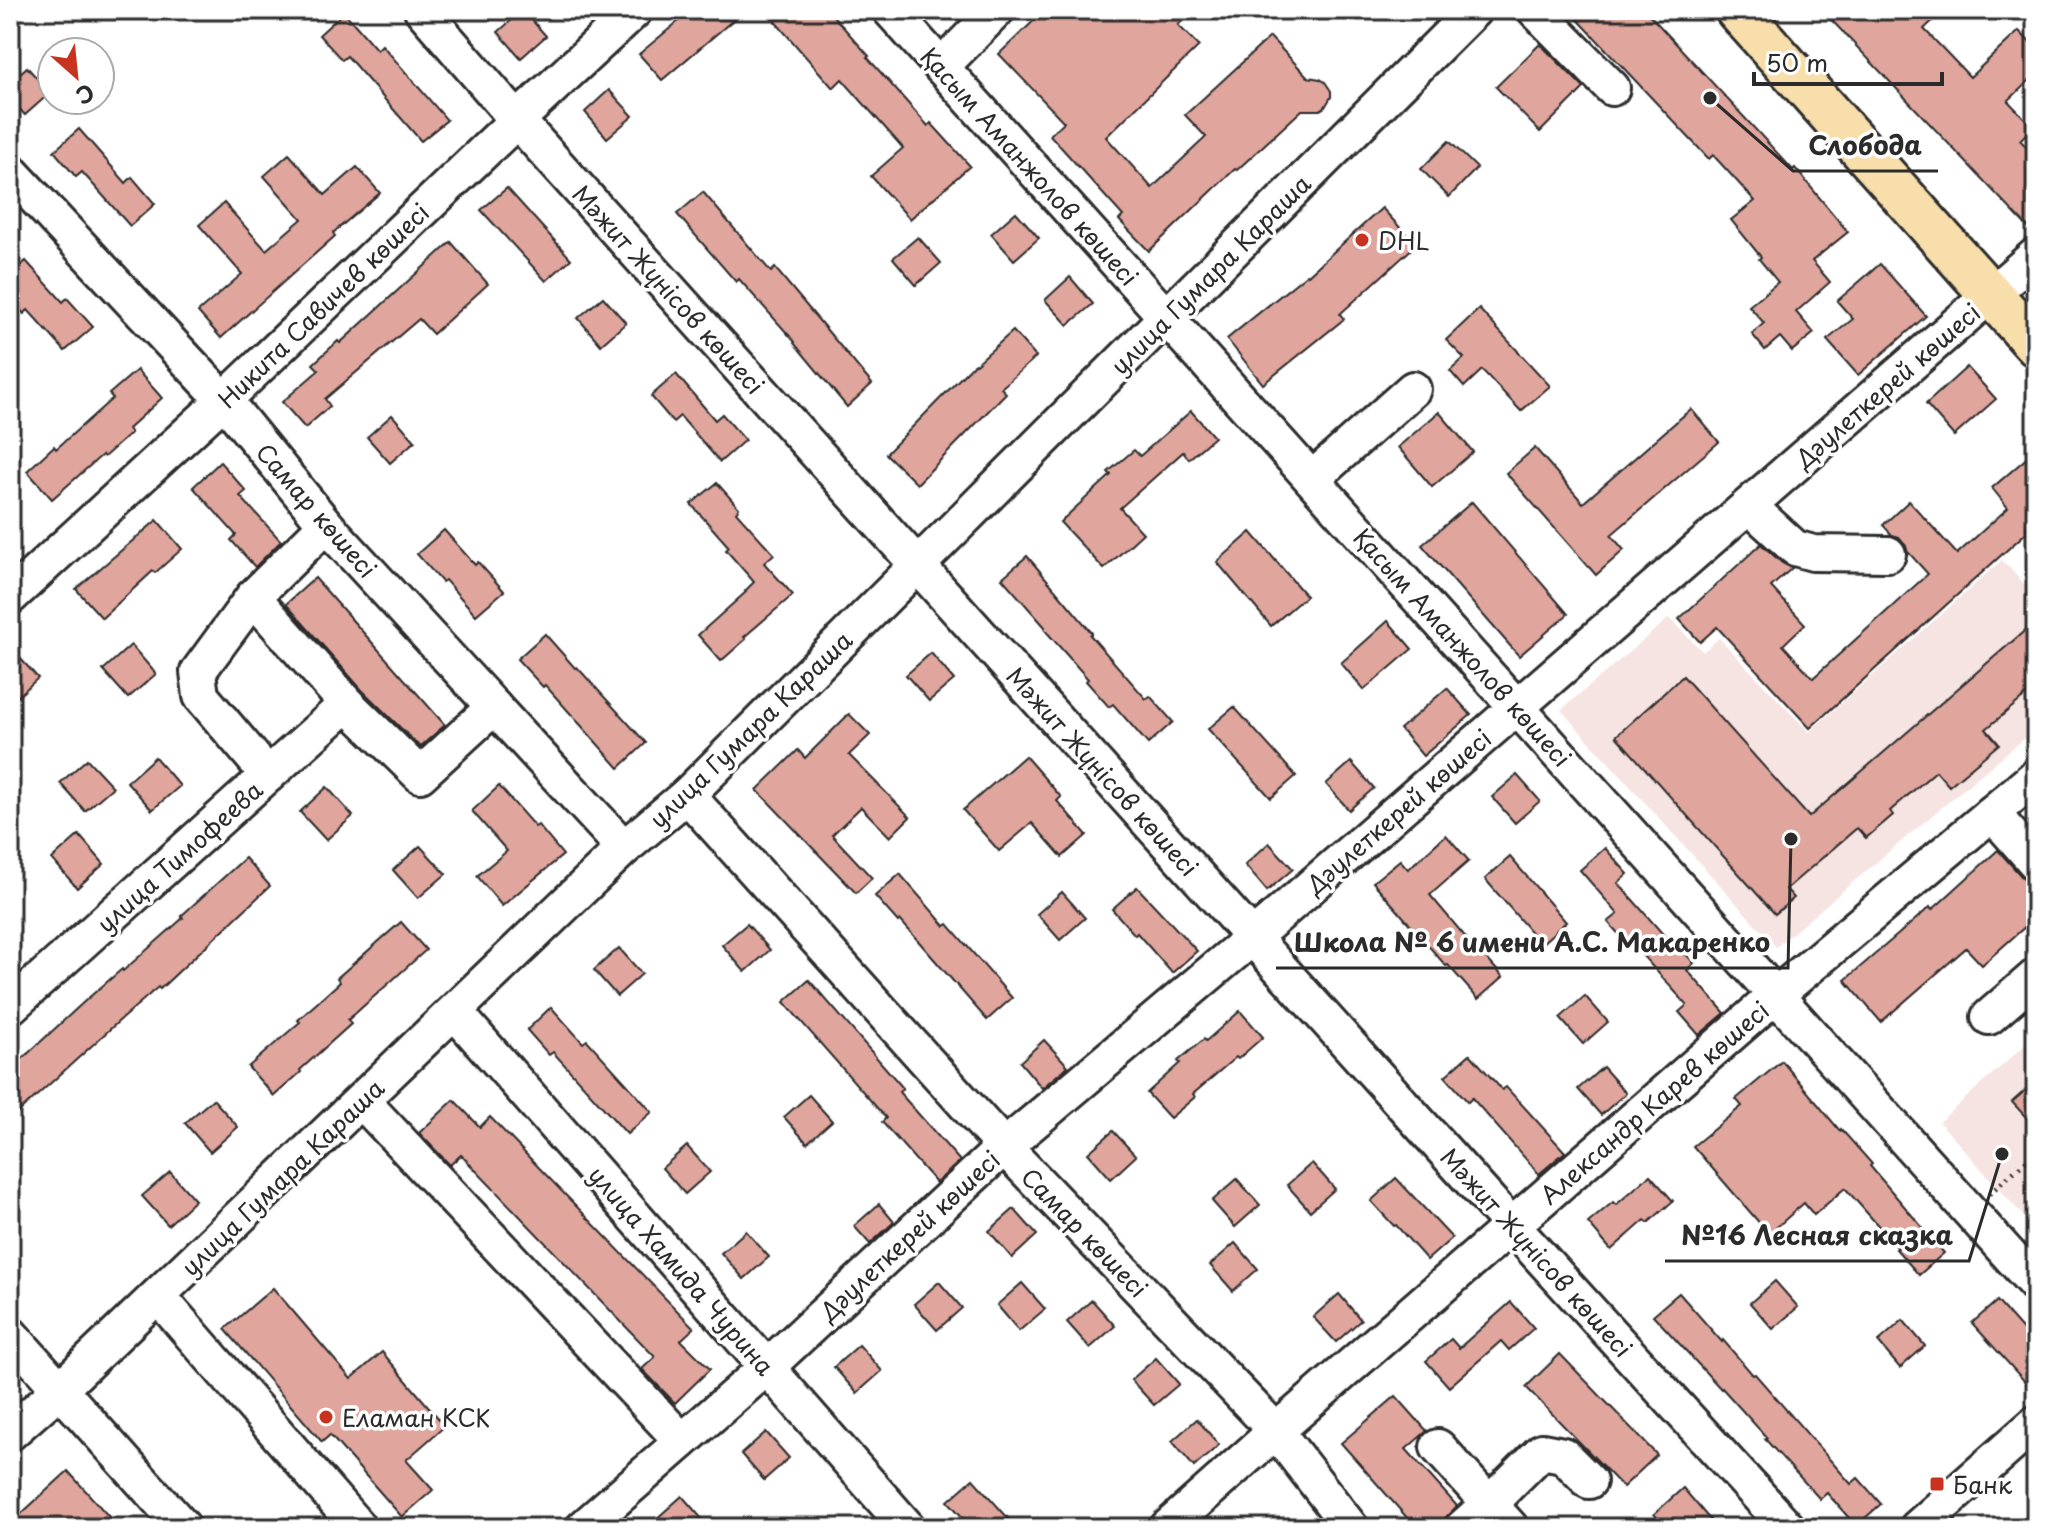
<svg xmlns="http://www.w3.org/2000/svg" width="2046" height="1538" font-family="'Playpen Sans',sans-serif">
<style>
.built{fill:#f6e4e2}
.building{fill:#e0a69d;stroke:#2b2b2b;stroke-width:2}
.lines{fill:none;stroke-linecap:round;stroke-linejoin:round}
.minor-casing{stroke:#2b2b2b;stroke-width:40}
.major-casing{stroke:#2b2b2b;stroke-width:48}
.path{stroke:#2b2b2b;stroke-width:5;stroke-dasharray:2 6;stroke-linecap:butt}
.minor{stroke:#fff;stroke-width:34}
.major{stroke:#f8deab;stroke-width:42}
.poi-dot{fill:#c8321e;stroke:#fff;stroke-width:3}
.labels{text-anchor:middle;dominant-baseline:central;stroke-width:7;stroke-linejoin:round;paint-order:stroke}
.street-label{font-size:24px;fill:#2b2b2b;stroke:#fff}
.poi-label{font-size:24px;fill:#2b2b2b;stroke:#fff;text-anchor:start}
.leader{fill:none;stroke:#2b2b2b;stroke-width:3}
.callout-dot{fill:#2b2b2b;stroke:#fff;stroke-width:3}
.callout-label{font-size:26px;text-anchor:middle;font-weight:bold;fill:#2b2b2b;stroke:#fff;stroke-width:7;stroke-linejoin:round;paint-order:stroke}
</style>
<rect width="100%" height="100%" fill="#fff"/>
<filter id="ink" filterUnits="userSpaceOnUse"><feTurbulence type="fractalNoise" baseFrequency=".0125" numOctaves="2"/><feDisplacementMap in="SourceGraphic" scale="16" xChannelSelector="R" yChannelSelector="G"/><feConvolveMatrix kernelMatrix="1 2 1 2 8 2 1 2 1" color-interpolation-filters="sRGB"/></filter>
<g filter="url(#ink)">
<!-- built -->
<g class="built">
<path d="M2002,560L2036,597V728L1776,947L1561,710L1669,618L1703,652L1719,638L1809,732Z"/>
<path d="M2036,1035V1230L1939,1122Z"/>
</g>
<!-- building -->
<g class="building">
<path d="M523,10L546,36L521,58L498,32Z"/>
<path d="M692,10H745L662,80L639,54Z"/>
<path d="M765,10H828L869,56L867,57L928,126L931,123L970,166L910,219L871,176L903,148L842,79L833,88Z"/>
<path d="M1045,10H1195L1178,25L1199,46L1106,137L1152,188L1206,137L1185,115L1270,37L1308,77L1320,79L1325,82L1331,91V97L1325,107L1320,110H1302L1237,170L1235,169L1149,251L1119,220L1123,216L1050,135L1064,122L999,54Z"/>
<path d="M1569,10H1645L1793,170L1795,168L1848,232L1812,261L1830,282L1796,312L1814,333L1792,351L1780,337L1765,350L1752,334L1764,323L1749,306L1778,282L1759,259L1761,257L1731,220L1755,201L1713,155L1709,159Z"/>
<path d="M1822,10H1944L1924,29L1970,77L2019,31L2036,49V74L2008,101L2033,127L2020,140L2036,157V236Z"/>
<path d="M344,12L377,50L382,45L447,120L421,141L347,56L342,60L319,35Z"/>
<path d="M1540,44L1584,88L1540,132L1496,87Z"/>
<path d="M27,67L50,93L25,115L10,99V82Z"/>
<path d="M609,90L633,116L607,138L585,112Z"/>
<path d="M79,129L126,183L132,177L155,204L130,226L82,172L76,177L54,151Z"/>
<path d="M1449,141L1477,168L1449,197L1421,169Z"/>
<path d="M289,154L325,195L357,167L380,193L333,233L335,236L221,338L198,312L242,274L199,225L224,203L266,250L302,219L264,176Z"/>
<path d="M507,188L571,259L546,281L481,210Z"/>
<path d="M703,192L771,272L775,268L872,384L847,407L794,343L795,342L739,279L736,282L677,214Z"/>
<path d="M1382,208L1416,245L1340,314L1344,319L1263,384L1227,339L1307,274L1308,275Z"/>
<path d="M1016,212L1039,238L1014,260L991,234Z"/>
<path d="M918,237L941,263L916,285L893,258Z"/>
<path d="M451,242L488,284L433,334L419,319L325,399L330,406L305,428L282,402L319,370L313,364L338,341L340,343Z"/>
<path d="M26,261L63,302L67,298L93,327L65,351L28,310L24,314L10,298V275Z"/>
<path d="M1880,264L1926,316L1858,375L1827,340L1853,319L1837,301Z"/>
<path d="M1070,277L1093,304L1068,325L1045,300Z"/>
<path d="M603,297L626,323L601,345L578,318Z"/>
<path d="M1479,309L1550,386L1521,411L1482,370L1464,387L1450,371L1464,358L1446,340Z"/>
<path d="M1013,331L1036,357L1001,388L1006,393L917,484L886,454L975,363L976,364Z"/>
<path d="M1967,367L1996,399L1954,436L1926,404Z"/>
<path d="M137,370L162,398L128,429L131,433L104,457L102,455L52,499L27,471L54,446L56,449L113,398L109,394Z"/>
<path d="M676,374L715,420L722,414L745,440L720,462L680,416L673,422L651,396Z"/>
<path d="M1691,409L1719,442L1611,535L1624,550L1596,575L1506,473L1535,448L1583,503Z"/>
<path d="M1191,411L1214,437L1189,459L1183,452L1120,508L1143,533L1104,569L1060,522L1111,475L1108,472L1134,450L1140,456Z"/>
<path d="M1439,412L1473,452L1432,487L1398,447Z"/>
<path d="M392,415L415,441L390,463L367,437Z"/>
<path d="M2036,450V519L2026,528L2028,531L1810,728L1717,627L1700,642L1679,619L1761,544L1782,563L1792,568L1771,587L1805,624L1783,645L1813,678L1928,574L1908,552L1905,544L1899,537L1892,535L1883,525L1909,501L1957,554L2008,508L1992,488Z"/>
<path d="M220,462L246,491L240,496L281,541L255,567L231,540L236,535L193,487Z"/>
<path d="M717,483L739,508L736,512L774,554L764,563L793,595L744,637L746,639L721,661L698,635L746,592L745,591L754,582L726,550L729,547L691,504Z"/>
<path d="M1472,502L1568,614L1519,656L1422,545Z"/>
<path d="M157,520L182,549L155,573L153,571L102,618L76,589Z"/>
<path d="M444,530L475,565L478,562L504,591L476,615L445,580L442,582L417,554Z"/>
<path d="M1251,532L1306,596L1271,626L1217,562Z"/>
<path d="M1027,556L1092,633L1090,635L1146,699L1150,696L1173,722L1148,744L1113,704L1109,707L1086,681L1088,679L1044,629L1045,627L1002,578Z"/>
<path d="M315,578L445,725L420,747L362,690L286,604Z"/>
<path d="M1388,621L1412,649L1364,690L1341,663Z"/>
<path d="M2036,621V687L1986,729L1999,744L1949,786L1936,771L1890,811L1893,815L1866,838L1857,828L1786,889L1794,898L1775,914L1616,736L1683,676L1809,817Z"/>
<path d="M545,634L575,668L577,667L646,743L619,768L545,685L543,687L517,659Z"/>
<path d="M131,645L156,674L128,698L103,670Z"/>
<path d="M10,647L38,678L10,704Z"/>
<path d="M931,653L954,680L929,701L906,675Z"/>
<path d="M1447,688L1471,715L1423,756L1400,729Z"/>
<path d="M1234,707L1296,776L1271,798L1208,729Z"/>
<path d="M849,714L870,735L849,755L910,817L890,837L861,807L832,835L872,878L856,893L757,790L798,750L805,758Z"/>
<path d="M1025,756L1061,797L1057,801L1087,835L1062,857L1032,823L999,851L963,810Z"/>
<path d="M155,757L180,786L152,810L127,782Z"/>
<path d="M87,759L113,787L85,811L60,783Z"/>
<path d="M1351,762L1374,788L1349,810L1326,784Z"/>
<path d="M1517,775L1540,801L1515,823L1492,797Z"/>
<path d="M499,786L535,827L538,825L563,855L502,906L477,876L507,851L472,811Z"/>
<path d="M327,787L353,816L326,840L300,812Z"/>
<path d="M79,835L104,864L77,888L52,859Z"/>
<path d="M1446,835L1469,861L1430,895L1478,952L1480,951L1503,977L1478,999L1448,965L1446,966L1373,882L1400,860L1408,869Z"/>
<path d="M1269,843L1293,869L1267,891L1245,865Z"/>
<path d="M420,846L446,874L418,898L393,870Z"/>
<path d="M1605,848L1628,874L1618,883L1668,940L1671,938L1694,963L1687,970L1725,1013L1699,1035L1679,1012L1687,1005L1634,946L1631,948L1608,922L1618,914L1580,870Z"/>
<path d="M1998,850L2021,876L2029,882H2036V917L1982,965L1966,948L1881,1022L1845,980L1930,907L1932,910Z"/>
<path d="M1510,857L1566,922L1541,944L1485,879Z"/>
<path d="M245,858L270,886L160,989L158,987L119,1021L10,1120V1070L86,1000L122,969L123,971L183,918L181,916Z"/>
<path d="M900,874L945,926L948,924L1012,998L987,1020L900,920L898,922L875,896Z"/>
<path d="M1137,887L1197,951L1172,973L1137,933L1135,935L1112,909Z"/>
<path d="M1062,892L1085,918L1060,940L1037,914Z"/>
<path d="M401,922L426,950L348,1020L351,1024L300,1070L301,1072L274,1096L248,1067L300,1022L298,1020L340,982L337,978Z"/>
<path d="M747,924L770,950L745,972L722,945Z"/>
<path d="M619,948L642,974L617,996L594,970Z"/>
<path d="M809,980L903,1088L899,1092L960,1161L936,1183L882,1122L886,1118L784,1002Z"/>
<path d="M1585,996L1608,1022L1583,1044L1560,1018Z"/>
<path d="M551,1007L583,1043L587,1040L652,1112L627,1134L553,1052L549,1055L527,1030Z"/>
<path d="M1240,1011L1263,1037L1238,1059L1236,1057L1193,1094L1195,1097L1170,1118L1147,1093L1180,1063L1178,1061L1204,1039L1206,1041Z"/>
<path d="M1044,1040L1068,1066L1042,1088L1020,1062Z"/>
<path d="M1470,1054L1502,1090L1506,1087L1565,1152L1539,1174L1472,1098L1468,1102L1445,1076Z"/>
<path d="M1782,1061L1840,1131L1841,1129L1872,1164L1870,1166L1944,1253L1919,1275L1896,1249L1898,1248L1845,1188L1814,1215L1804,1203L1769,1234L1693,1146L1742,1106L1736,1099Z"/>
<path d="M1603,1067L1626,1093L1601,1115L1578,1089Z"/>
<path d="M2036,1081V1128L2012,1102Z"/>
<path d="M809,1095L832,1121L807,1143L784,1117Z"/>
<path d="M213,1099L238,1127L210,1152L185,1123Z"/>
<path d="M454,1100L480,1127L490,1117L694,1328L681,1340L710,1369L675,1403L642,1369L655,1357L461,1155L450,1165L419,1133Z"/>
<path d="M1113,1131L1136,1156L1111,1179L1088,1153Z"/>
<path d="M687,1146L710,1172L685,1194L662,1168Z"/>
<path d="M1312,1163L1335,1189L1310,1211L1287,1185Z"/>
<path d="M170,1172L195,1200L168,1225L142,1196Z"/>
<path d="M1650,1175L1673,1201L1648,1223L1645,1220L1611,1250L1588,1223L1613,1202L1616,1205Z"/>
<path d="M1396,1178L1452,1238L1427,1260L1396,1225L1394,1226L1371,1201Z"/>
<path d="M1237,1179L1260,1205L1235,1227L1212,1201Z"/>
<path d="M879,1204L894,1222L870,1244L854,1226Z"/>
<path d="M1014,1209L1037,1235L1012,1258L989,1231Z"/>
<path d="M746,1231L769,1257L744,1279L721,1253Z"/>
<path d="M1235,1243L1258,1269L1233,1291L1210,1265Z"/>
<path d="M1775,1281L1798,1307L1773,1329L1750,1303Z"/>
<path d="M939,1282L962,1308L937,1330L914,1304Z"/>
<path d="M1022,1283L1045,1309L1019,1331L997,1305Z"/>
<path d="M273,1288L351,1379L382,1352L445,1426L406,1460L433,1490L402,1517L330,1435L322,1442L225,1329Z"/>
<path d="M1679,1293L1722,1342L1723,1340L1753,1375L1755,1374L1851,1484L1858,1478L1881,1504L1856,1526L1827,1493L1820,1499L1765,1439L1767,1438L1722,1388L1721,1389L1653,1315Z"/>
<path d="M1339,1294L1361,1320L1336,1342L1313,1317Z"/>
<path d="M1092,1300L1115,1326L1090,1348L1067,1322Z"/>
<path d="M1997,1301L2036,1345V1394L1972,1323Z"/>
<path d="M1511,1302L1534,1328L1509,1350L1501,1341L1449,1387L1426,1361L1451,1339L1459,1348Z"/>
<path d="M1903,1320L1925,1346L1900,1368L1878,1342Z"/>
<path d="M859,1345L882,1371L857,1393L834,1367Z"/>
<path d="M1560,1354L1657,1455L1623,1487L1526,1387Z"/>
<path d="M1156,1358L1179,1384L1154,1405L1131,1380Z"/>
<path d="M1396,1396L1427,1431L1406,1449L1457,1506L1436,1528H1416L1341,1443Z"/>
<path d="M1197,1419L1219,1445L1194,1467L1172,1441Z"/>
<path d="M766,1432L789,1458L764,1480L741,1454Z"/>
<path d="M68,1471L119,1528H10V1524Z"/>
<path d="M973,1479L1017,1528H972L948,1501Z"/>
<path d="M1683,1488L1717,1528H1666L1654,1514Z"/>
<path d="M682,1496L710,1528H646Z"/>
</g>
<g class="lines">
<!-- minor casing -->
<g class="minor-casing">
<g id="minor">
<path d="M422,10L517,120L1512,1226L1788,1528"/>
<path d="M890,10L2036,1285"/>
<path d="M1535,10L1612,88"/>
<path d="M941,67L997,10"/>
<path d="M10,171L224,400L326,525L624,848"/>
<path d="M1312,479L1413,389"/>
<path d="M1749,506L1795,548L1813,553L1888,554"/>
<path d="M10,597L224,400L517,120L635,10"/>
<path d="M253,597L347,704L420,775L494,707"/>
<path d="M268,775L201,696L198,672L253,597L326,525"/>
<path d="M687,795L1004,1147L1276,1431L1351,1528"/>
<path d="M1992,813L2036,863"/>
<path d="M10,1007L347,704"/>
<path d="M455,1012L908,1528"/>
<path d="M1989,1017L2036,976"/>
<path d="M362,1101L682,1441"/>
<path d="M158,1296L359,1528"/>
<path d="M10,1334L184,1528"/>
<path d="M10,1433L60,1389L624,848L687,795L1474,10"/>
<path d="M1438,1447L1511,1528"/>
<path d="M583,1528L767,1367L1004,1147L1253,937L2036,255"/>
<path d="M1167,1528L1276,1431L1776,995L2036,776"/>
<path d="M1462,1528L1490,1503L1542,1451L1563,1455L1589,1481"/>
<path d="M1917,1528L2036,1423"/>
</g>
</g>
<!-- major casing -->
<g class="major-casing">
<path id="major" d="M1737,10L2036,345"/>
</g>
<!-- path -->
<path class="path" d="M1989,1194L2036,1152"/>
<!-- minor -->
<use href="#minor" class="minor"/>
<!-- major -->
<use href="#major" class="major"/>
</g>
</g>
<!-- markers -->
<g class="poi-dot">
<circle cx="1362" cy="240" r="8"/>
<circle cx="326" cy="1417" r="8"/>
<rect x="1929" y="1476" width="16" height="16" rx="4"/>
</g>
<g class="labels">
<!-- street labels -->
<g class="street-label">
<text transform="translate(1030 166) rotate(48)">Қасым Аманжолов көшесі</text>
<text transform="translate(1210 274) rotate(-45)">улица Гумара Караша</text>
<text transform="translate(669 289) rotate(48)">Мәжит Жүнісов көшесі</text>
<text transform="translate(323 305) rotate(-44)">Никита Савичев көшесі</text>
<text transform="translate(1887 385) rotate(-41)">Дәулеткерей көшесі</text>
<text transform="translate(317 510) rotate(49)">Самар көшесі</text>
<text transform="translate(1463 647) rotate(48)">Қасым Аманжолов көшесі</text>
<text transform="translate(750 729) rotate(-44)">улица Гумара Караша</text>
<text transform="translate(1103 771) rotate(48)">Мәжит Жүнісов көшесі</text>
<text transform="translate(1398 811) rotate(-41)">Дәулеткерей көшесі</text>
<text transform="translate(179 856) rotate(-42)">улица Тимофеева</text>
<text transform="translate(1654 1102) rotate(-41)">Александр Карев көшесі</text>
<text transform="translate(282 1177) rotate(-44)">улица Гумара Караша</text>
<text transform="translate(1085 1232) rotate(46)">Самар көшесі</text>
<text transform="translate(909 1235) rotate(-43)">Дәулеткерей көшесі</text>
<text transform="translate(1537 1252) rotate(48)">Мәжит Жүнісов көшесі</text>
<text transform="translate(682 1270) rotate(49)">улица Хамида Чурина</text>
</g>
<!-- poi labels -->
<g class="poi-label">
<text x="1378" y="240">DHL</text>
<text x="342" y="1417">Еламан КСК</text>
<text x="1953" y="1484">Банк</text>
</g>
</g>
<!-- callouts -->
<path class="leader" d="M1710 98L1793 171H1938M1791 839L1788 968H1276M2002 1154L1969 1261H1665"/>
<g class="callout-dot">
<circle cx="1710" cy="98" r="8"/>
<circle cx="1791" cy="839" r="8"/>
<circle cx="2002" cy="1154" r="8"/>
</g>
<g class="callout-label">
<text x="1865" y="155">Слобода</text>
<text x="1532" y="952">Школа № 6 имени А.С. Макаренко</text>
<text x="1817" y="1245">№16 Лесная сказка</text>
</g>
<!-- margin -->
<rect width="2046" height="1538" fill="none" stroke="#fff" stroke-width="40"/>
<rect x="20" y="20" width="2006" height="1498" fill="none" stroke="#2b2b2b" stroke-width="3" filter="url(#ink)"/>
<!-- north arrow -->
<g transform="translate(76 76) rotate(153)"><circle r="38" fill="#ffffff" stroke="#aaaaaa" stroke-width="2"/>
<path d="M0-6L14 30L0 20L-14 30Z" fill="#c8321e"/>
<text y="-12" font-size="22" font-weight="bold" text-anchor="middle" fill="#2b2b2b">С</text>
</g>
<!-- scale -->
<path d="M1754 72v12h188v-12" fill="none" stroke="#2b2b2b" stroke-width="4"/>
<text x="1766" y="72" font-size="24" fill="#2b2b2b" stroke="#ffffff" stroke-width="6" paint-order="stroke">50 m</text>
</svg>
